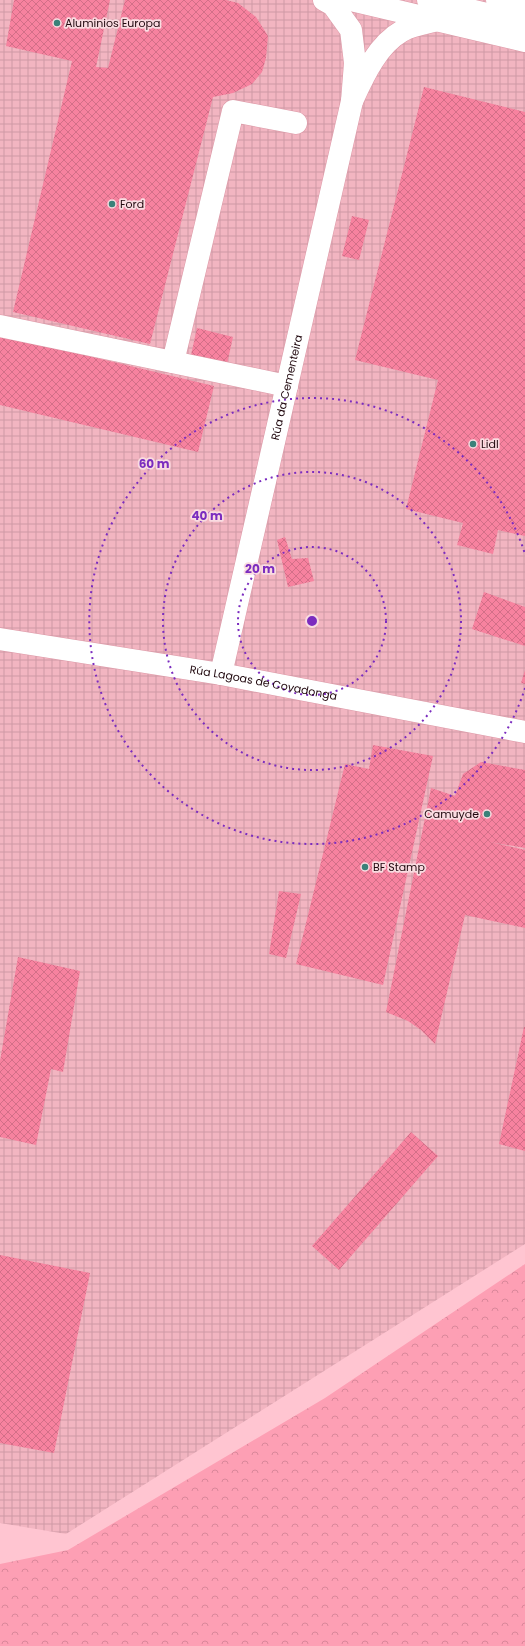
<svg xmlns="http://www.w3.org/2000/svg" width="525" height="1646" font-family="Poppins,sans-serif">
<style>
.industrial{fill:url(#industrial-grid)}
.forest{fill:url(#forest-crowns)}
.building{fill:url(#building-cross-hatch)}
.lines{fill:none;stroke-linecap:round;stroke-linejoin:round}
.minor-casing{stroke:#dd99a7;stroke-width:23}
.major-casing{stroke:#dd99a7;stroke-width:23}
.minor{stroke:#fff;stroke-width:22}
.major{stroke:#fff;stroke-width:22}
.ring{fill:none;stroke:#7b2cbf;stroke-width:2;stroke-dasharray:2 4}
.poi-dot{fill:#3b8179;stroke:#f9dce1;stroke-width:1.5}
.labels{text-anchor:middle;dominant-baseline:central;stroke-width:3.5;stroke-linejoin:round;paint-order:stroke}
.poi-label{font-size:11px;fill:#20080e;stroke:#f9dce1;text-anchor:start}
.street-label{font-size:11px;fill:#20080e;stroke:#f9dce1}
.centre{fill:#7b2cbf;stroke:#f9dce1;stroke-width:2}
.ring-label{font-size:12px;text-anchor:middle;font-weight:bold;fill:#7b2cbf;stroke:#f9dce1;stroke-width:3.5;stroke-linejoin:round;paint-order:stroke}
</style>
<defs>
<pattern id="industrial-grid" width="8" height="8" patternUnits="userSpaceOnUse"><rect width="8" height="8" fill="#f2b5c1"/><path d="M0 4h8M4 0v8" fill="none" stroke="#cf9aa5"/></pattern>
<pattern id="forest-crowns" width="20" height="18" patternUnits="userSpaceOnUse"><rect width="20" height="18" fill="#fd9fb4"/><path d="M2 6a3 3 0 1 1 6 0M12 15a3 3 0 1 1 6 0" fill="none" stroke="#d9879a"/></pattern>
<pattern id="building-cross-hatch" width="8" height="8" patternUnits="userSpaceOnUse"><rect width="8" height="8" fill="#f7829f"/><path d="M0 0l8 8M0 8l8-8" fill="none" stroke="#d36f88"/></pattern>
</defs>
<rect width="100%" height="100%" fill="#ffc5d1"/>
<!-- industrial -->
<path class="industrial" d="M0,0H525V1244L66,1534L0,1523Z"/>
<!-- forest -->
<path class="forest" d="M525,1264V1646H0V1564L68,1550L325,1398Z"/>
<!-- building -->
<g class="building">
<path d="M14,0H110L96,67L108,68L125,0H226L238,3L256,17L268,36L266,58L262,72L252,84L233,93L213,97L150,344L13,312L72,61L6,46Z"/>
<path d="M424,87L525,112V536L498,530L493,554L457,545L463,523L406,509L438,380L355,360Z"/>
<path d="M352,216L369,220L359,260L342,256Z"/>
<path d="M197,328L233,337L227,364L191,355Z"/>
<path d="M0,335L214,386L198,452L0,405Z"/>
<path d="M285,537L292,559L308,558L314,581L288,587L277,540Z"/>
<path d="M484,592L525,607V646L472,629Z"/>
<path d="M525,670V684L521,683Z"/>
<path d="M373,745L433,756L383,985L296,964L345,764L369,769Z"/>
<path d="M481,762L525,770V848L490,842L525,850V928L465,915L435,1044L421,1030L408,1021L386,1012L431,788L455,796L463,774Z"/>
<path d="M279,891L301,894L286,958L269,954Z"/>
<path d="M18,957L80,971L63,1072L51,1069L36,1145L0,1137V1061Z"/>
<path d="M524,1027H525V1151L499,1144Z"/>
<path d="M411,1132L438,1156L339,1270L312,1246Z"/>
<path d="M0,1255L90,1273L54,1453L0,1443Z"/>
</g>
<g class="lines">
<!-- minor casing -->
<g class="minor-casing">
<g id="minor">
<path d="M324,0L333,5L351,30L355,63L352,101C363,77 377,45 402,31C412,25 427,23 438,20"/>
<path d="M351,0L525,41"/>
<path d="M0,326L287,386"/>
<path d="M173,362L233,111L296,123"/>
<path id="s1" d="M0,639L221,674L525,732"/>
<path id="s2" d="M221,674L352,101"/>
</g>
</g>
<!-- major casing -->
<g class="major-casing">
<g id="major">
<path d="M428,0L525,23"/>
<path d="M497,0L525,7"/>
</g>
</g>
<!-- minor -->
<use href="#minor" class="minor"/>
<!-- major -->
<use href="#major" class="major"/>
</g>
<!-- distance rings -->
<g class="ring">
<circle cx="312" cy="621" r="74"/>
<circle cx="312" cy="621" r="149"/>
<path d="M525 688A223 223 0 1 1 525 554"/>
</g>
<!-- markers -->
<g class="poi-dot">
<circle cx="57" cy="23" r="4"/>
<circle cx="112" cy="204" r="4"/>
<circle cx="473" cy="444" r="4"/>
<circle cx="487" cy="814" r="4"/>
<circle cx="365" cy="867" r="4"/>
</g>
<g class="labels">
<!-- poi labels -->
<g class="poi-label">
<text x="65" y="23">Aluminios Europa</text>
<text x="120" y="204">Ford</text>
<text x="481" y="444">Lidl</text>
<text x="479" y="814" text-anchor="end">Camuyde</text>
<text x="373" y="867">BF Stamp</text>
</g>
<!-- street labels -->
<g class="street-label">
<text stroke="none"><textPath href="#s2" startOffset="294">Rúa da Cementeira</textPath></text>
<text stroke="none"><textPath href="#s1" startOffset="267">Rúa Lagoas de Covadonga</textPath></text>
</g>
</g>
<circle cx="312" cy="621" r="6" class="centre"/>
<g class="ring-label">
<text x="154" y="468">60 m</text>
<text x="207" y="520">40 m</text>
<text x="260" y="573">20 m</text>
</g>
</svg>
